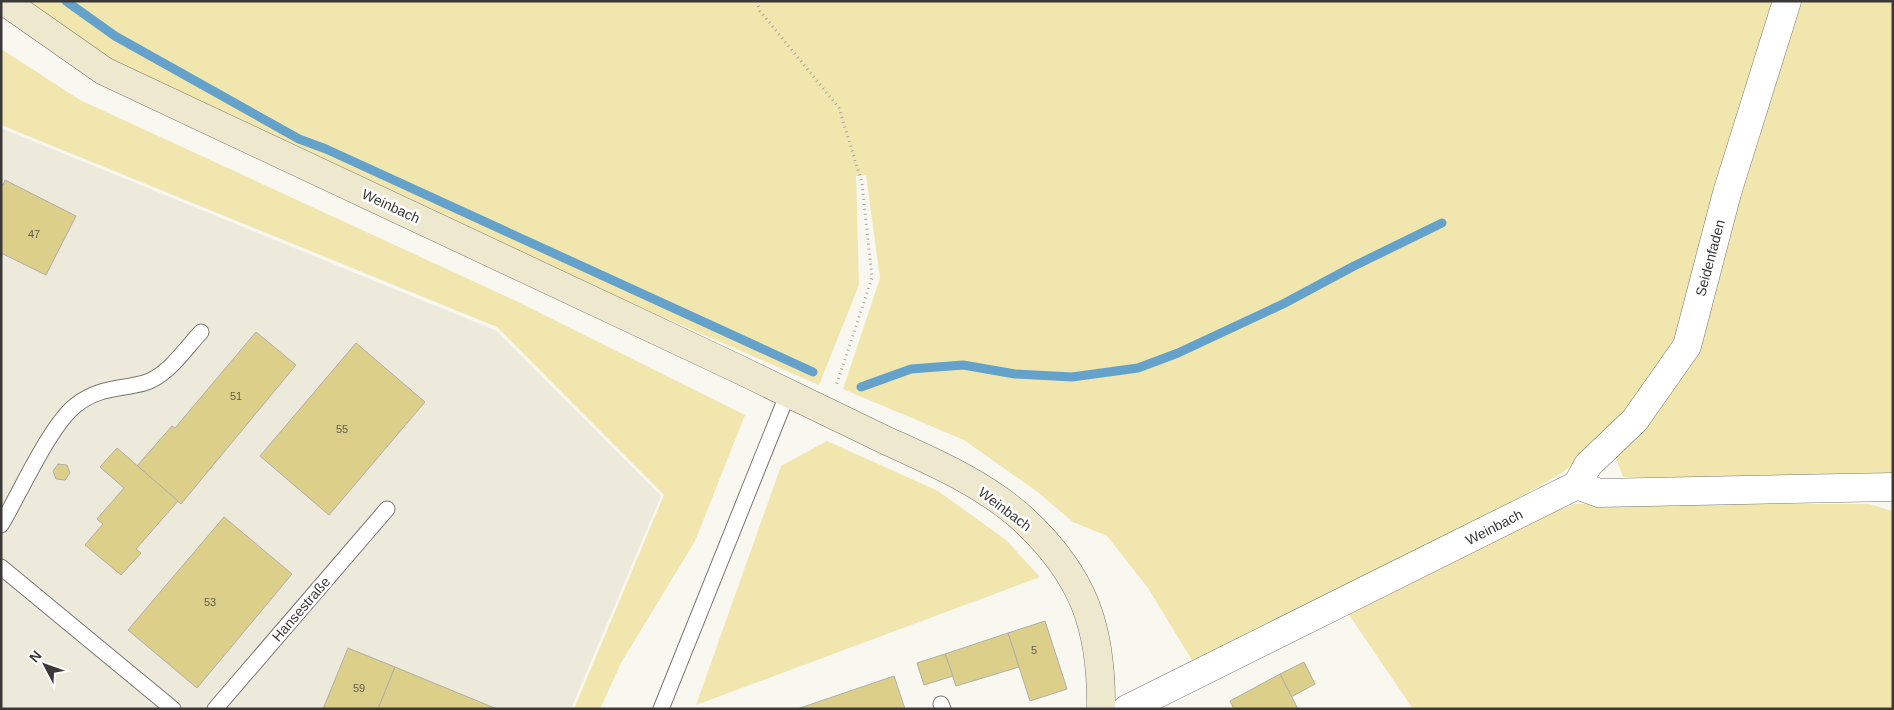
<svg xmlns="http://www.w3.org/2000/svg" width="1894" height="710" font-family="Arial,sans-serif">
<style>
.built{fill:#edeadc}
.green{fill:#f1e6ae}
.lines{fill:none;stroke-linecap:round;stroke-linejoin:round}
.stream{stroke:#64a2cc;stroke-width:9}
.building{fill:#dccf8a;stroke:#b0aea8}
.service-casing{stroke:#787771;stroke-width:17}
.minor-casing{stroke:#787771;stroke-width:29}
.secondary-casing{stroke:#787771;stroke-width:29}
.path{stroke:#a7a6a2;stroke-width:3;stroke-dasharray:1 4;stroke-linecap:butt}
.service{stroke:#fff;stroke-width:15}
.minor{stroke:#fff;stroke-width:28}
.secondary{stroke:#eee9ce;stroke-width:28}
.labels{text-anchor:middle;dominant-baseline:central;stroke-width:5;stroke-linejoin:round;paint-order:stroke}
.number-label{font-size:11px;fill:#625e4c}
.street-label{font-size:14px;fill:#3a3937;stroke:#fff}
</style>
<rect width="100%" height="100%" fill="#f8f7f0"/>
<!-- built -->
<path class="built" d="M1,128L497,331L661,496L571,709H1Z"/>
<!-- green -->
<g class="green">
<path d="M22,1H1777L1680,347L1627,416L1562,473L1345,596L1193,662L1148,588L1107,536L1073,522L1039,493L964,440L843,389L880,278L866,175L856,176L859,285L819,385L454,226L109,63Z"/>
<path d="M1792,1H1893V480L1623,477L1616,458L1641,431L1692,351Z"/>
<path d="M1,49L80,100L514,300L745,415L695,541L621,663L600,709H574L664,495L497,327L1,125Z"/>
<path d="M827,441L938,491L1006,540L1040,577L696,705L781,466Z"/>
<path d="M1575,504H1869L1893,511V709H1410L1411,706L1343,606L1464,545Z"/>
</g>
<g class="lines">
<!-- stream -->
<g class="stream">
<path d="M66,1L115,36L299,139L326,149L813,372"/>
<path d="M861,387L911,369L963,365L1015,374L1072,377L1138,368L1178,353L1283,304L1354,266L1442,223"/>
</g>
</g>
<!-- building -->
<g class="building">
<path d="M5,180L76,216L46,275L1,253V184L3,185Z"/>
<path d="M256,332L296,365L181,504L137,466L172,426L175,428Z"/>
<path d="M356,343L425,402L329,515L260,456Z"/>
<path d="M117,448L178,501L136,549L141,553L121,575L85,545L103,524L97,519L124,488L100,467Z"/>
<path d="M58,464L67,465L70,473L65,480L56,479L53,471Z"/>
<path d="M224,517L292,574L197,688L128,630Z"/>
<path d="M1045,621L1067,689L1030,701L1008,633Z"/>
<path d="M1008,633L1019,667L956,686L945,654Z"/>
<path d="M348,648L395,667L378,709H323Z"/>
<path d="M945,654L953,676L924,685L917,663Z"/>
<path d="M1304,662L1315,684L1291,697L1280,674Z"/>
<path d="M395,667L497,709H378Z"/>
<path d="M1280,674L1298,709H1234L1230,701Z"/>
<path d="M894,676L905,709H797Z"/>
</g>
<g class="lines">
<!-- service casing -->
<g class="service-casing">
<g id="service">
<path d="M1,525C19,495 50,425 76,405C99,387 118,390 144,383C167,377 185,349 201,332"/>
<path d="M1,567L173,709"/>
<path d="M941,704L943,709"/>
<path d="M215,709L387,509"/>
<path d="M661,709L788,393"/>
</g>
</g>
<!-- minor casing -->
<g class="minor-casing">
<g id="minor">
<path d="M1577,485L1588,465L1635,420L1687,346L1727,193L1787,1"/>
<path d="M1127,709L1577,485L1599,493L1893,487"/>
</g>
</g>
<!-- secondary casing -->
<g class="secondary-casing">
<path id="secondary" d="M4,1L104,71C314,170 524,269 734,367C784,391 835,416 885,440C933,462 985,484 1024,520C1084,576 1102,628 1101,709"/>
</g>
<!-- path -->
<path class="path" d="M757,1L760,11L839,108L862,183L872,278L836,386"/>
<!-- service -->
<use href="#service" class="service"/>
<!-- minor -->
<use href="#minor" class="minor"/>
<!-- secondary -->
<use href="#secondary" class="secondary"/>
</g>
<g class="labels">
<!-- number labels -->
<g class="number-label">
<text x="34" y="234">47</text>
<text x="236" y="396">51</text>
<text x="342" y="429">55</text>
<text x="210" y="602">53</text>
<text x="1034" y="650">5</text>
<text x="359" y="688">59</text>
</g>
<!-- street labels -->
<g class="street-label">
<text transform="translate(391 206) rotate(25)">Weinbach</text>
<text transform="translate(1710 258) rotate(-75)">Seidenfaden</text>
<text transform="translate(1005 509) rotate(37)">Weinbach</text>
<text transform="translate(1494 527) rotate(-27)">Weinbach</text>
<text transform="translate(301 609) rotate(-49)">Hansestraße</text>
</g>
</g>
<!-- border -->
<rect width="1894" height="710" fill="none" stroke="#3a3937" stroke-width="5"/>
<!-- north arrow -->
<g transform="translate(45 665) rotate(311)" stroke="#ffffff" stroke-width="4" paint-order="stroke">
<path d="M0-4L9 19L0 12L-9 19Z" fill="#3a3937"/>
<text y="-8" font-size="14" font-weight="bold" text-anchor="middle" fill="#3a3937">N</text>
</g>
</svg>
